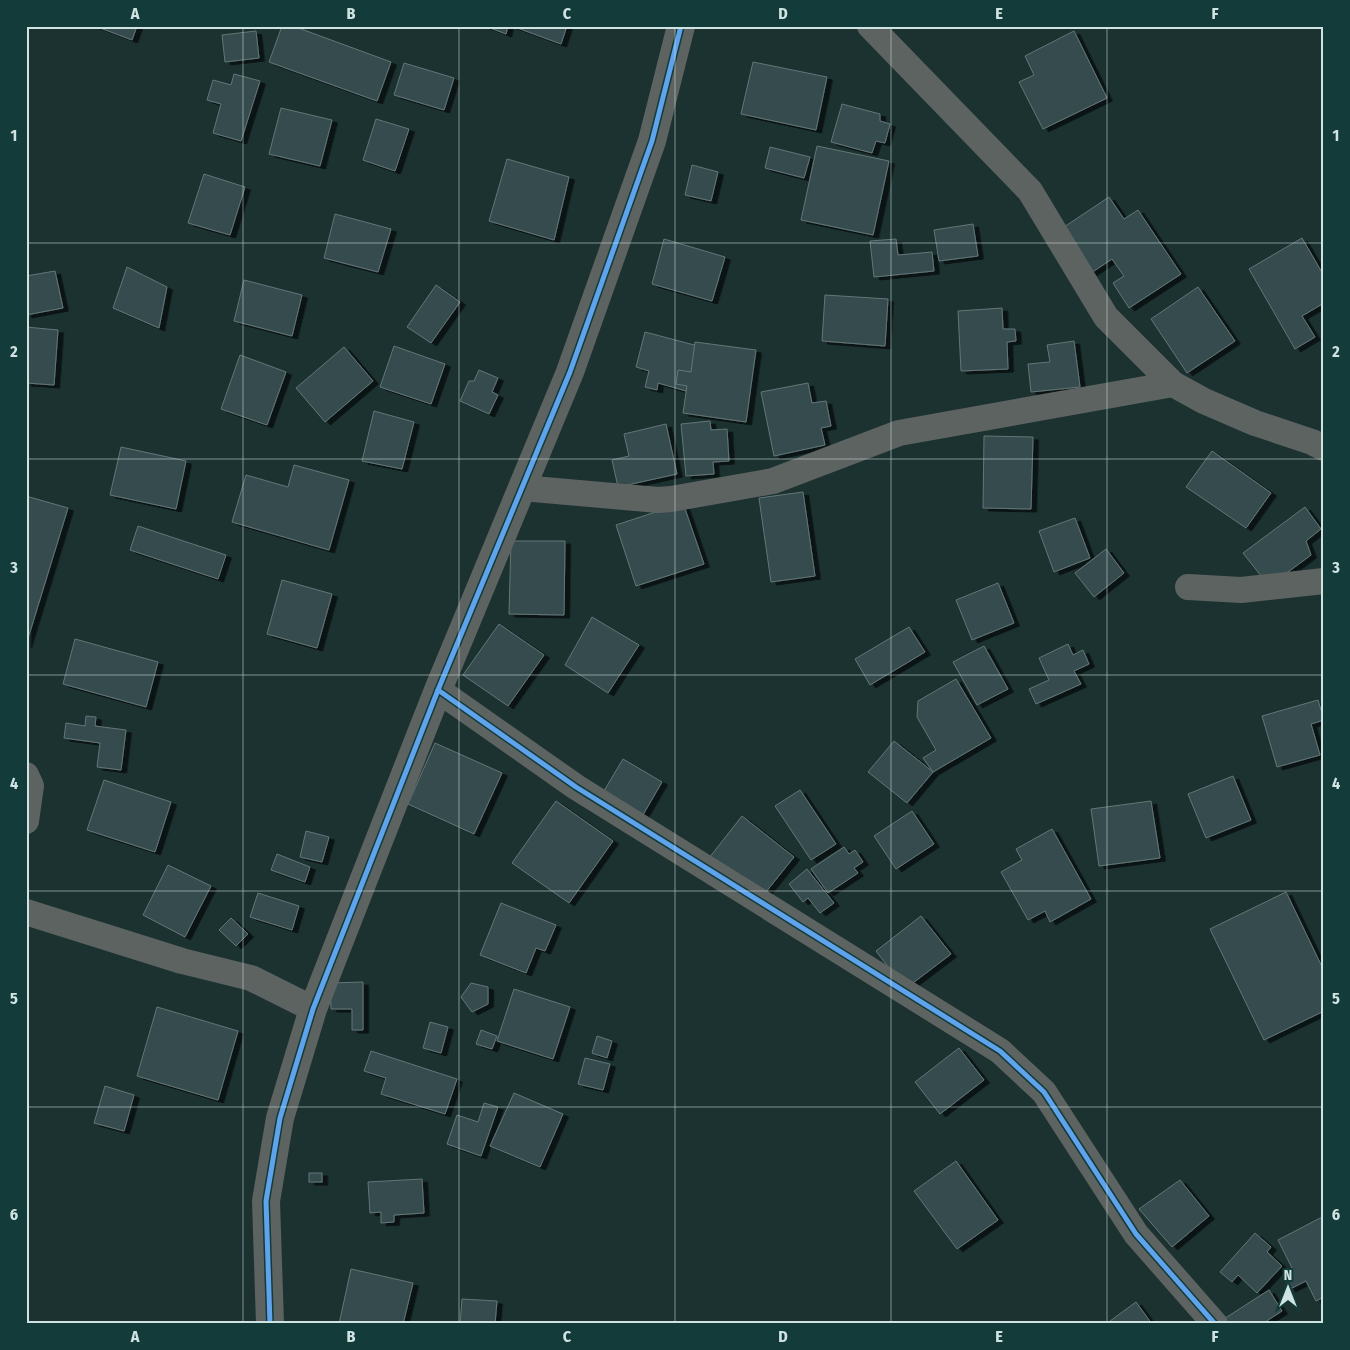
<svg xmlns="http://www.w3.org/2000/svg" width="1350" height="1350" font-family="'Fira Sans Condensed',sans-serif">
<style>
.building{fill:#344b4e;stroke:#647677;filter:url(#shadow)}
.lines{fill:none;stroke-linecap:round;stroke-linejoin:round}
.minor{stroke:#5d6361;stroke-width:26}
.tertiary{stroke:#5d6361;stroke-width:28}
.cycleway-casing{stroke:#133b39;stroke-width:8}
.cycleway{stroke:#60a3ed;stroke-width:5}
.grid{fill:none;stroke:#cfe4e2;stroke-width:1;stroke-opacity:0.55}
.neatline{fill:none;stroke:#cfe4e2;stroke-width:2}
.grid-label{font-size:16px;text-anchor:middle;font-weight:bold;fill:#cfe4e2}
</style>
<defs>
<filter id="shadow"><feDropShadow dx="5.5" dy="3" stdDeviation="0" flood-color="#0009"/></filter>
</defs>
<rect width="100%" height="100%" fill="#1c3231"/>
<!-- building -->
<g class="building">
<path d="M95,26H137L132,40Z"/>
<path d="M282,26H293L391,62L377,101L269,62Z"/>
<path d="M485,26H508L506,34Z"/>
<path d="M512,26H567L561,44Z"/>
<path d="M256,31L259,58L225,62L222,35Z"/>
<path d="M1074,31L1107,98L1043,129L1019,82L1034,75L1025,56Z"/>
<path d="M753,62L827,77L816,130L741,114Z"/>
<path d="M404,63L454,78L444,110L394,95Z"/>
<path d="M234,74L260,81L241,141L213,133L221,104L207,100L213,80L231,85Z"/>
<path d="M842,104L880,114V121L890,124L885,143L876,141L872,153L831,142Z"/>
<path d="M281,108L332,120L320,166L269,154Z"/>
<path d="M376,119L409,129L395,171L363,160Z"/>
<path d="M817,146L889,161L873,235L801,220Z"/>
<path d="M770,147L810,157L804,178L765,168Z"/>
<path d="M507,159L569,177L554,240L489,221Z"/>
<path d="M692,165L718,172L711,201L685,195Z"/>
<path d="M204,174L245,187L230,235L188,223Z"/>
<path d="M1109,197L1124,219L1138,210L1181,274L1129,308L1113,283L1124,276L1112,259L1091,273L1061,229Z"/>
<path d="M335,214L391,229L378,272L324,258Z"/>
<path d="M973,224L978,256L939,261L934,230Z"/>
<path d="M1302,238L1324,276V303L1302,316L1315,337L1295,349L1249,269Z"/>
<path d="M664,239L725,257L712,301L652,284Z"/>
<path d="M896,239L898,255L932,252L934,271L874,277L870,241Z"/>
<path d="M127,267L167,287L159,328L113,308Z"/>
<path d="M55,271L63,308L26,315V276Z"/>
<path d="M244,280L302,295L292,336L234,321Z"/>
<path d="M436,285L460,302L431,343L407,327Z"/>
<path d="M1198,287L1235,341L1187,373L1151,319Z"/>
<path d="M825,295L888,299L885,346L822,341Z"/>
<path d="M1002,308L1003,329H1015L1016,341L1007,342L1008,369L961,371L958,311Z"/>
<path d="M26,327L58,330L54,385L26,383Z"/>
<path d="M645,332L698,346L686,391L658,383L657,390L645,387L649,371L636,367Z"/>
<path d="M1074,341L1080,387L1031,392L1028,364L1050,362L1047,345Z"/>
<path d="M695,342L756,350L746,422L683,413L687,386L676,384L678,370L691,372Z"/>
<path d="M394,346L445,364L431,404L380,387Z"/>
<path d="M344,347L373,381L325,422L296,388Z"/>
<path d="M240,355L286,372L267,425L221,409Z"/>
<path d="M479,370L498,378L492,392L498,395L489,414L460,401L469,381H474Z"/>
<path d="M808,383L812,403L826,401L831,426L821,428L825,445L774,456L761,392Z"/>
<path d="M374,411L414,422L402,469L362,461Z"/>
<path d="M710,421L711,430L727,429L729,461L713,462L714,474L686,476L681,424Z"/>
<path d="M666,424L677,474L618,487L612,460L629,456L624,434Z"/>
<path d="M984,436L1033,437L1031,509L983,508Z"/>
<path d="M121,447L186,461L176,509L110,495Z"/>
<path d="M1212,451L1271,493L1246,528L1186,487Z"/>
<path d="M294,465L349,480L329,550L232,522L246,475L288,487Z"/>
<path d="M803,492L815,576L771,582L759,498Z"/>
<path d="M26,496L68,508L26,645Z"/>
<path d="M683,503L704,564L636,586L616,525Z"/>
<path d="M1305,507L1321,529L1306,541L1311,555L1269,586L1243,553Z"/>
<path d="M1075,518L1090,558L1054,572L1039,531Z"/>
<path d="M138,526L226,555L218,579L130,550Z"/>
<path d="M511,541H565L564,615L509,614Z"/>
<path d="M1106,549L1124,573L1094,597L1075,573Z"/>
<path d="M282,580L332,594L317,648L267,634Z"/>
<path d="M998,583L1014,623L972,640L956,600Z"/>
<path d="M592,617L639,645L608,693L565,665Z"/>
<path d="M499,624L544,655L508,706L463,675Z"/>
<path d="M909,627L925,652L870,685L855,659Z"/>
<path d="M75,639L158,662L146,707L63,684Z"/>
<path d="M1068,644L1073,655L1083,650L1089,664L1074,671L1081,684L1036,704L1029,689L1049,680L1039,658Z"/>
<path d="M984,646L1008,689L977,705L953,662Z"/>
<path d="M956,679L991,738L933,772L923,758L936,750L917,717L918,701Z"/>
<path d="M1318,700L1324,720L1311,724L1320,755L1277,767L1262,716Z"/>
<path d="M86,716L96,717L95,726L126,730L121,770L97,767L100,743L64,738L66,723L85,726Z"/>
<path d="M894,741L933,772L907,803L868,772Z"/>
<path d="M435,743L502,773L474,834L408,804Z"/>
<path d="M623,759L662,782L640,820L601,796Z"/>
<path d="M1233,776L1251,820L1206,838L1188,794Z"/>
<path d="M104,780L171,802L155,852L87,830Z"/>
<path d="M800,790L836,844L811,860L775,806Z"/>
<path d="M556,801L613,841L569,903L512,863Z"/>
<path d="M1151,801L1160,858L1099,866L1091,809Z"/>
<path d="M912,811L934,844L896,869L874,836Z"/>
<path d="M742,816L794,857L753,908L702,867Z"/>
<path d="M1052,829L1091,899L1050,922L1045,911L1028,920L1001,872L1022,860L1016,849Z"/>
<path d="M306,831L329,837L322,862L300,857Z"/>
<path d="M844,847L849,854L855,850L863,862L854,868L858,873L828,893L811,869Z"/>
<path d="M277,854L310,867L305,882L271,870Z"/>
<path d="M168,865L211,886L185,937L143,915Z"/>
<path d="M807,869L834,903L820,913L808,898L803,902L789,884Z"/>
<path d="M1286,892L1324,971V1011L1264,1040L1210,929Z"/>
<path d="M258,893L299,906L292,930L250,917Z"/>
<path d="M501,903L556,925L545,951L536,948L526,973L480,955Z"/>
<path d="M921,916L951,954L905,989L876,951Z"/>
<path d="M231,918L248,934L236,946L219,930Z"/>
<path d="M363,982V1030H352V1009H331L330,983Z"/>
<path d="M471,983L488,987V1004L472,1012L461,997Z"/>
<path d="M514,989L570,1007L553,1059L497,1041Z"/>
<path d="M157,1007L238,1031L218,1100L137,1076Z"/>
<path d="M430,1022L448,1027L441,1053L423,1048Z"/>
<path d="M481,1030L497,1036L492,1049L476,1044Z"/>
<path d="M597,1036L612,1041L607,1058L592,1053Z"/>
<path d="M959,1048L984,1080L940,1114L915,1082Z"/>
<path d="M371,1051L457,1079L445,1114L381,1094L386,1078L364,1071Z"/>
<path d="M585,1058L610,1064L603,1090L578,1084Z"/>
<path d="M105,1086L134,1095L124,1131L94,1123Z"/>
<path d="M514,1093L563,1114L540,1167L490,1146Z"/>
<path d="M484,1103L498,1107L481,1156L447,1144L457,1115L478,1122Z"/>
<path d="M956,1161L998,1220L957,1249L914,1191Z"/>
<rect x="309" y="1173" width="13" height="9"/>
<path d="M422,1179L424,1213L394,1215V1222L381,1223V1212L370,1213L368,1182Z"/>
<path d="M1180,1180L1209,1216L1172,1247L1139,1209Z"/>
<path d="M1324,1216V1297L1316,1301L1306,1281L1290,1289L1283,1275L1293,1270L1278,1240Z"/>
<path d="M1255,1233L1271,1247L1267,1252L1282,1266L1257,1293L1238,1275L1232,1282L1220,1272Z"/>
<path d="M351,1269L413,1283L403,1324H339Z"/>
<path d="M1269,1290L1282,1311L1265,1322L1267,1324H1216Z"/>
<path d="M462,1299L497,1301L495,1324H460Z"/>
<path d="M1136,1302L1152,1324H1106Z"/>
</g>
<g class="lines">
<!-- minor -->
<g class="minor">
<path d="M870,26L1030,191L1106,317L1173,384L1204,401L1255,423L1312,442L1324,448"/>
<path d="M522,488L658,500L671,499L773,481L899,433L1173,384"/>
<path d="M1188,587L1241,590L1324,581"/>
<path d="M438,690L576,787L1000,1051L1044,1092L1136,1234L1215,1324"/>
<path d="M26,775L31,786L26,821"/>
<path d="M26,912L182,961L251,978L313,1009"/>
</g>
<!-- tertiary -->
<path class="tertiary" d="M270,1324L266,1201L280,1118L313,1009L438,690L570,372L652,141L681,26"/>
<!-- cycleway casing -->
<g class="cycleway-casing">
<g id="cycleway">
<path d="M438,690L576,787L1000,1051L1044,1092L1136,1234L1215,1324"/>
<path d="M270,1324L266,1201L280,1118L313,1009L438,690L570,372L652,141L681,26"/>
</g>
</g>
<!-- cycleway -->
<use href="#cycleway" class="cycleway"/>
</g>
<!-- grid -->
<path class="grid" d="M243,26V1324M459,26V1324M675,26V1324M891,26V1324M1107,26V1324M26,243H1324M26,459H1324M26,675H1324M26,891H1324M26,1107H1324"/>
<!-- border -->
<rect width="1350" height="1350" fill="none" stroke="#133b39" stroke-width="55"/>
<!-- north arrow -->
<g transform="translate(1288 1288)" stroke="#133b39" stroke-width="4" paint-order="stroke">
<path d="M0-4L9 19L0 12L-9 19Z" fill="#cfe4e2"/>
<text y="-8" font-size="14" font-weight="bold" text-anchor="middle" fill="#cfe4e2">N</text>
</g>
<rect x="28" y="28" width="1294" height="1294" class="neatline"/>
<g class="grid-label">
<text x="135" y="19">A</text>
<text x="351" y="19">B</text>
<text x="567" y="19">C</text>
<text x="783" y="19">D</text>
<text x="999" y="19">E</text>
<text x="1215" y="19">F</text>
<text x="14" y="141">1</text>
<text x="1336" y="141">1</text>
<text x="14" y="357">2</text>
<text x="1336" y="357">2</text>
<text x="14" y="573">3</text>
<text x="1336" y="573">3</text>
<text x="14" y="789">4</text>
<text x="1336" y="789">4</text>
<text x="14" y="1004">5</text>
<text x="1336" y="1004">5</text>
<text x="14" y="1220">6</text>
<text x="1336" y="1220">6</text>
<text x="135" y="1342">A</text>
<text x="351" y="1342">B</text>
<text x="567" y="1342">C</text>
<text x="783" y="1342">D</text>
<text x="999" y="1342">E</text>
<text x="1215" y="1342">F</text>
</g>
</svg>
